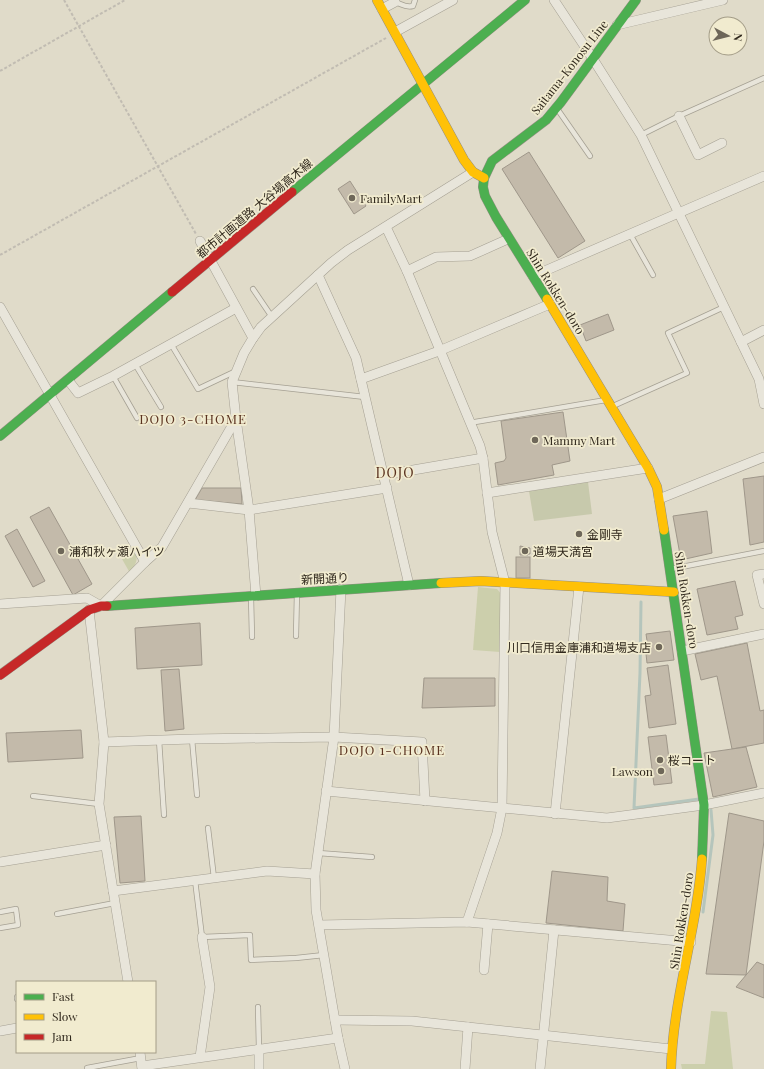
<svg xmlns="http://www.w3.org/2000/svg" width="764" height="1069" font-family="'Playfair Display','Noto Sans JP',serif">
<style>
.green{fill:#cccfac}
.cemetery{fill:#c7c9ac}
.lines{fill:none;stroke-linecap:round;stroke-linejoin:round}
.stream{stroke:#b5c5bc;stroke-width:3}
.building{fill:#c3baaa;stroke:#9f978a}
.lane-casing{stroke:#a5a093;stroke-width:6}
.street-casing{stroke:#a5a093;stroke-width:10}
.fast-casing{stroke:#948f83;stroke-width:10}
.slow-casing{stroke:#948f83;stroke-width:10}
.jam-casing{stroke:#948f83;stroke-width:10}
.path{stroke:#c1bcb2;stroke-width:2;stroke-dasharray:3 2;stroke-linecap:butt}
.lane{stroke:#e8e5da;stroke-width:4.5}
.street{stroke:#e8e5da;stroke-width:9}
.fast{stroke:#4caf50;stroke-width:9}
.slow{stroke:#ffc107;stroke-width:9}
.jam{stroke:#c62828;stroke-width:9}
.poi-dot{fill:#6e6759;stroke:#f1ebcf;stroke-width:1.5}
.labels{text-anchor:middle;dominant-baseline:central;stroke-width:3.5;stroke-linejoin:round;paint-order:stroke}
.street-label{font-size:12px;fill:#31291d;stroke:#f1ebcf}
.poi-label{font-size:12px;fill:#31291d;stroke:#f1ebcf;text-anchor:start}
.neighbourhood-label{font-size:13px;letter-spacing:1px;fill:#5a3220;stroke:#f1ebcf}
.quarter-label{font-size:14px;letter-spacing:1px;fill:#5a3220;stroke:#f1ebcf}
</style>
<rect width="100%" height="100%" fill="#e0dbc9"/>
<!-- green -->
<g class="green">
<path d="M135,551C139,560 135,565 130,573L122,559Z"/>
<path d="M478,587L497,589L502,595L500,652L473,650Z"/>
<path d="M711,1011L727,1012L733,1069H682L681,1064H705Z"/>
</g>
<!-- cemetery -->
<path class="cemetery" d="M588,482L592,514L534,521L529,491Z"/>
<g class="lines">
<!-- stream -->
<g class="stream">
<path d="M641,602L640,673L634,808L699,799"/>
<path d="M703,912L713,835L711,810"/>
</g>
</g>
<!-- building -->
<g class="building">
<path d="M529,152L585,241L558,258L502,169Z"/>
<path d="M350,181L366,206L354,214L338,189Z"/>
<path d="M608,314L614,330L586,341L580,325Z"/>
<path d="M563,412L570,461L552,465L554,475L498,485L495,463L504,461L506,458L501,421Z"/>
<path d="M764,476V542L750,545L743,479Z"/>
<path d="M202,488H241L242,504L195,500Z"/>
<path d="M49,507L92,584L73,595L30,517Z"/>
<path d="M707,511L712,553L681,560L673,516Z"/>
<path d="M17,529L45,581L33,587L5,536Z"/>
<path d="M520,546L530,548V554H528V555H520Z"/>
<rect x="516" y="557" width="14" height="21"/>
<path d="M735,581L743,615L735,617L738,629L707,635L697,589Z"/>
<path d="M200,623L202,665L137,669L135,628Z"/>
<path d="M670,631L674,660L647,663L646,654H649L646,634Z"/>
<path d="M747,643L760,711L764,710V743L732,749L717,676L701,680L695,654Z"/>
<path d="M668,665L676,724L649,728L645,696L651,695L647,668Z"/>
<path d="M179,669L184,729L165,731L161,670Z"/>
<path d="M424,678H495V706L422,708Z"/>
<path d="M81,730L83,758L8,762L6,733Z"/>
<path d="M666,735L672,783L654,785L648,737Z"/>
<path d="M746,747L757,787L713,797L704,753Z"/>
<path d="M729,813L764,821V841L746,975L706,974Z"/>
<path d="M141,816L145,881L120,883L114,817Z"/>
<path d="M552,871L608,877L607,901L625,904L623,931L546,923Z"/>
<path d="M757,962L764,965V998L736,987Z"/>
</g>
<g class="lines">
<!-- lane casing -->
<g class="lane-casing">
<g id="lane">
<path d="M395,2C402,4 405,8 413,6L415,0"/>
<path d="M558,110L590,156"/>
<path d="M641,135L679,116L764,78"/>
<path d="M630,234L653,275"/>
<path d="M253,289L272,317"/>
<path d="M171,344L198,389L234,372"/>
<path d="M135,364L161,407"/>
<path d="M113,376L137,418"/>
<path d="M232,382L365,397"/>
<path d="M613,406L687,373L668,333L724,307"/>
<path d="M469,423L606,400"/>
<path d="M671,569L764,551"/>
<path d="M251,597L252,637"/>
<path d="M296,636L297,592"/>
<path d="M192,739L197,795"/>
<path d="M159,740L164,815"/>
<path d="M33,796L99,804"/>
<path d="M208,828L214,878"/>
<path d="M318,853L372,857"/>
<path d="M195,880L202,937L250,935L251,960L296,958L324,955"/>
<path d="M0,912L16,909L18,925L0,928"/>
<path d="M57,914L115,903"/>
<path d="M17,997V999"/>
<path d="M258,1007L259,1049"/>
<path d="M87,1068L141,1058"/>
</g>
</g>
<!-- street casing -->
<g class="street-casing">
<g id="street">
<path d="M554,0L593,59L641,135L759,379L764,404"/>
<path d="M382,9L395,2"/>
<path d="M617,25L723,0"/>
<path d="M395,32L453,0"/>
<path d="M679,116L698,155L722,143"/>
<path d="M386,227L407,271L480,446L483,458L492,532L505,583L502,808L497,833L467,922"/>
<path d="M200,241L253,338"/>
<path d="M407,271L436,257L470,256L508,239"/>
<path d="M318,275L356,358L409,585"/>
<path d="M533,276L764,176"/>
<path d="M0,307L145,562"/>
<path d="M741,342L764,330"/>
<path d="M361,379L439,351L550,304"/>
<path d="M68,380L78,393L113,376L236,308"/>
<path d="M236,419L249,510L256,596"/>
<path d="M384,475L483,458"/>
<path d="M487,493L648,468"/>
<path d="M659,499L764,457"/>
<path d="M188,503L249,510L387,488"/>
<path d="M764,574L757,575L764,604"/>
<path d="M341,589L334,737L315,874L316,910L338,1038L345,1069"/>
<path d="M0,604L87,598L101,606L145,562L162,547L236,419L232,382L244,353L253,338L261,327L331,263L348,250L473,172"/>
<path d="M89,610L104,742L99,804L128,982"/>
<path d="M682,651L764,634"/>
<path d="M104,742L192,739L334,737L422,742L425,801"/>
<path d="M326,791L607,818L704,805L764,793"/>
<path d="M555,814L579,587"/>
<path d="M0,862L106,845"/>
<path d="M113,891L267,871L315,874"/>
<path d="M319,925L467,922L691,942"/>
<path d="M484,970L488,924"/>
<path d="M335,1020L412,1021L671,1049"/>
<path d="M0,1031L17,1028"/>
<path d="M140,1052L142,1069"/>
<path d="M200,1057L210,987L202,937"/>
<path d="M142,1066L338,1038"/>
<path d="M259,1069V1049"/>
<path d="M465,1069L468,1027"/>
<path d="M540,1069L554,930"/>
</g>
</g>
<!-- fast casing -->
<g class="fast-casing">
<g id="fast">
<path d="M292,192L525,0"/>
<path d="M547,299L496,217L485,196L483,187L484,178L492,161L546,120L561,102L636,0"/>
<path d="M0,436L172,292"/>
<path d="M664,530L704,805L702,859"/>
<path d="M107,606L441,583"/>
</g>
</g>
<!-- slow casing -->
<g class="slow-casing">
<g id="slow">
<path d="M377,0L464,160L473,172L484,178"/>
<path d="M547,299L648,468L657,487L664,530"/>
<path d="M441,583L481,581L674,592"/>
<path d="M671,1069C673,998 697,930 702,859"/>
</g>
</g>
<!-- jam casing -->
<g class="jam-casing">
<g id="jam">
<path d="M172,292L292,192"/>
<path d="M0,675L89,610L101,606H107"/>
</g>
</g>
<!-- path -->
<g class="path">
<path d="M64,0L196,234"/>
<path d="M0,71L125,0"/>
<path d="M0,255L386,38"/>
</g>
<!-- lane -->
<use href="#lane" class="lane"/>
<!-- street -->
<use href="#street" class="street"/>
<!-- fast -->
<use href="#fast" class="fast"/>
<!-- slow -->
<use href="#slow" class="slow"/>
<!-- jam -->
<use href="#jam" class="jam"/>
</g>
<!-- markers -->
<g class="poi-dot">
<circle cx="352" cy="198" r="4"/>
<circle cx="535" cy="440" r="4"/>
<circle cx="579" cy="534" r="4"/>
<circle cx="61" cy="551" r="4"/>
<circle cx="525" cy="551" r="4"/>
<circle cx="659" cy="647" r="4"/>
<circle cx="660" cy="760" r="4"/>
<circle cx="661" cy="771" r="4"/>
</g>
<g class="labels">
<!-- street labels -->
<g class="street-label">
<text transform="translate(569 67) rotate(-52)">Saitama-Konosu Line</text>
<text transform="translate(254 208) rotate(-40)">都市計画道路 大谷場高木線</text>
<text transform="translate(556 291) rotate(58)">Shin Rokken-doro</text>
<text transform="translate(325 578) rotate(-3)">新開通り</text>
<text transform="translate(687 600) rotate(81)">Shin Rokken-doro</text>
<text transform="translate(681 921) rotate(-81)">Shin Rokken-doro</text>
</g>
<!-- poi labels -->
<g class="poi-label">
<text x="360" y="198">FamilyMart</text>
<text x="543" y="440">Mammy Mart</text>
<text x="587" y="534">金剛寺</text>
<text x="69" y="551">浦和秋ヶ瀬ハイツ</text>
<text x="533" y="551">道場天満宮</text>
<text x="651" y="647" text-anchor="end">川口信用金庫浦和道場支店</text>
<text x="668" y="760">桜コート</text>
<text x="653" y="771" text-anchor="end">Lawson</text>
</g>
<!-- neighbourhood labels -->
<g class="neighbourhood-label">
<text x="193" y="418">DOJO 3-CHOME</text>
<text x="392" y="749">DOJO 1-CHOME</text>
</g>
<!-- quarter labels -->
<g class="quarter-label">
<text x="395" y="472">DOJO</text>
</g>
</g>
<!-- legend -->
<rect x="16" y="981" width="140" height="72" fill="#f1ebcf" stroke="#a49d88"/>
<rect x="24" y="994" width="20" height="6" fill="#4caf50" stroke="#a49d88"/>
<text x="52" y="1001" font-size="12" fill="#31291d">Fast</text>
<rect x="24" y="1014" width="20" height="6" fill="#ffc107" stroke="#a49d88"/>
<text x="52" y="1021" font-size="12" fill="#31291d">Slow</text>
<rect x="24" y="1034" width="20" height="6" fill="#c62828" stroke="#a49d88"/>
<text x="52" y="1041" font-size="12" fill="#31291d">Jam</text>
<!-- north arrow -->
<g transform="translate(728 36) rotate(97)"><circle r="19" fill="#f1ebcf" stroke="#a49d88"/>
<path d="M0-3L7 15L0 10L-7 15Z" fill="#6e6759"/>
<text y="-6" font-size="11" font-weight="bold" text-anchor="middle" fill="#31291d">N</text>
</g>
</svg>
